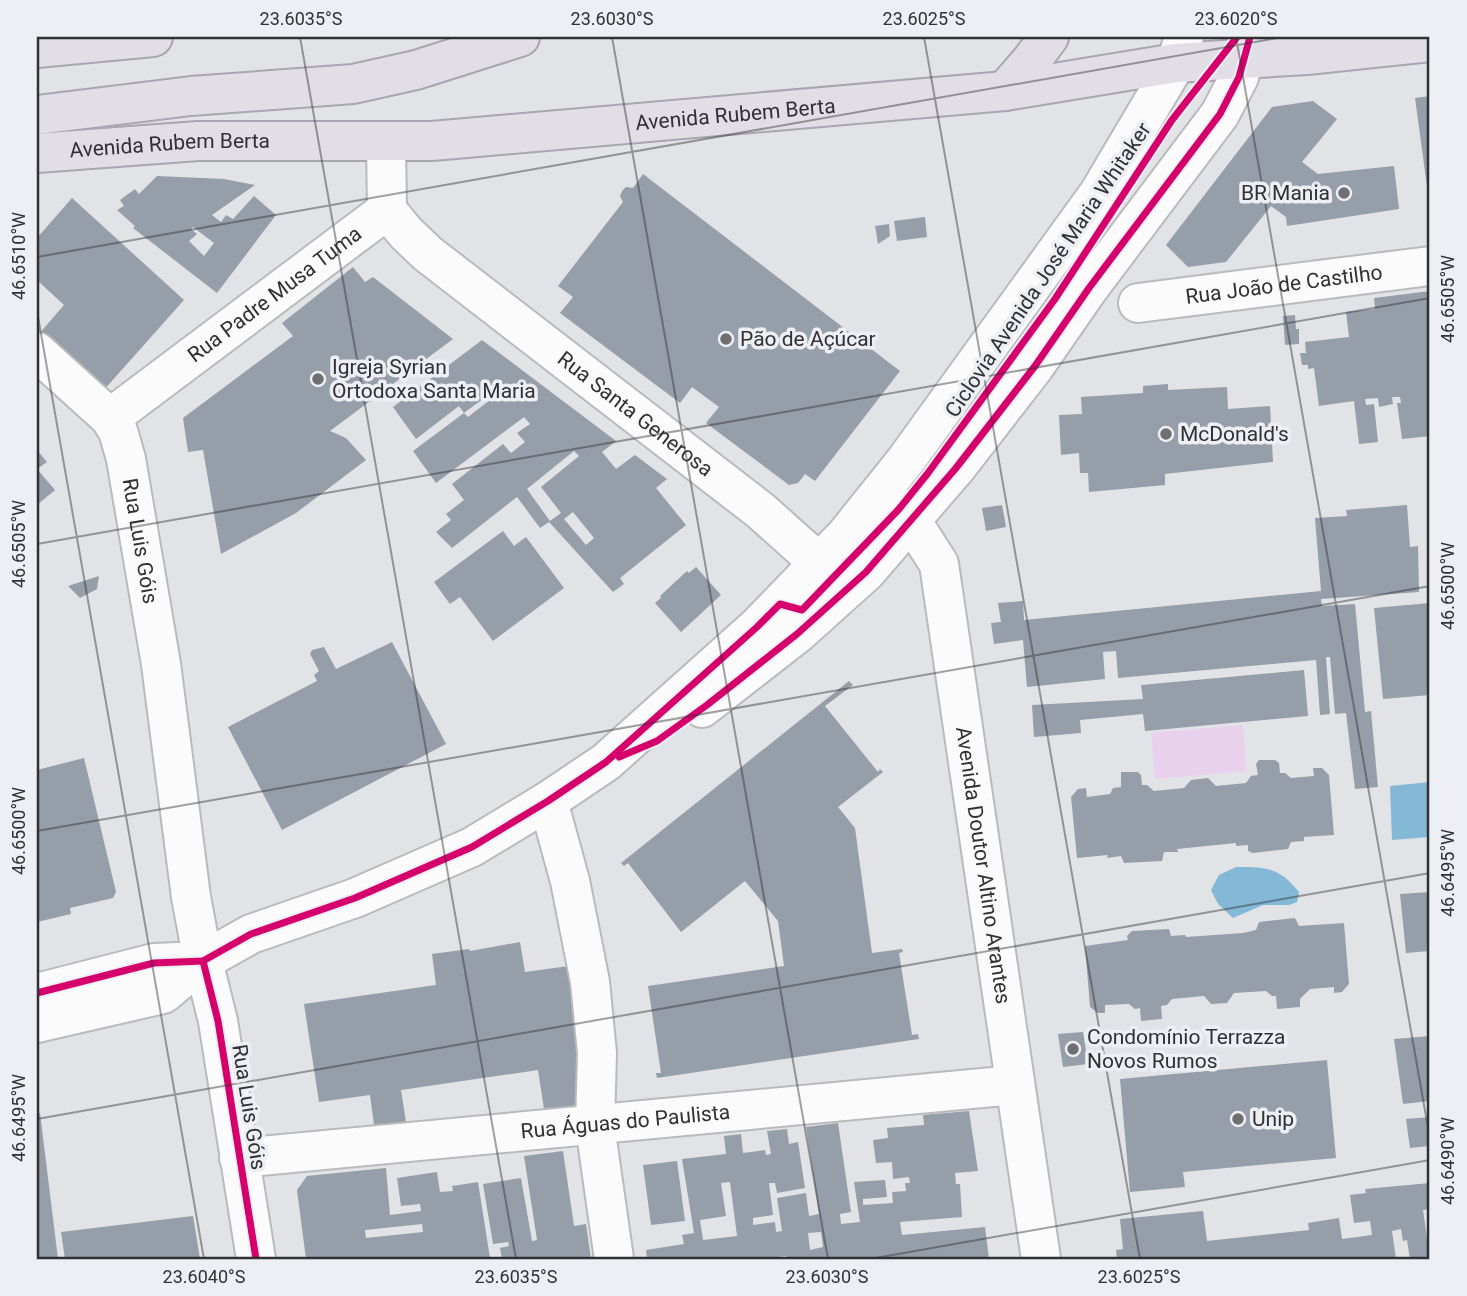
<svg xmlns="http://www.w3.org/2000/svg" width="1467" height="1296" font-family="Roboto,sans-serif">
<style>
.green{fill:#e9d1ed}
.water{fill:#83b9d7}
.building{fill:#969eaa;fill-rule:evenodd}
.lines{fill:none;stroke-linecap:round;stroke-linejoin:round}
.minor-casing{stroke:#bababc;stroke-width:42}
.tertiary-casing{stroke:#bababc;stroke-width:42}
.trunk-casing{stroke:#a9a5b1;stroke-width:42}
.minor{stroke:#fbfbfb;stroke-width:38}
.tertiary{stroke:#fbfbfb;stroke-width:38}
.trunk{stroke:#e1dee6;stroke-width:38}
.cycleway-casing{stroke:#eeeff4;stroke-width:11}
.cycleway{stroke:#d6006c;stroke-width:7}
.ticks{fill:none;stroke:#313133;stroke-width:2;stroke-opacity:0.45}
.poi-dot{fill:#6f6f72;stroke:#eeeff4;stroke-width:2.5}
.labels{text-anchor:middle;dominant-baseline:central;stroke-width:7;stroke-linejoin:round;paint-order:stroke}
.street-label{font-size:21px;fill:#313133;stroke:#eeeff4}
.poi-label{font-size:21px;fill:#313133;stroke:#eeeff4;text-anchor:start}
.neatline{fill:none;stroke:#313133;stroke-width:2.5}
.ticks-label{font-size:18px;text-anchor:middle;fill:#313133}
</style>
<rect width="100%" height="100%" fill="#e2e3e6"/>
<!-- green -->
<path class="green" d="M1243,725L1246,771L1155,779L1151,733Z"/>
<!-- water -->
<g class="water">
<path d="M1430,782V837L1392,840L1390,786Z"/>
<path d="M1236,867C1266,867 1279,867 1299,892L1297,902L1289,905H1263L1233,918L1218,904L1211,890L1219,875Z"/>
</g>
<!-- building -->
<g class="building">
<path d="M1430,96V201H1429L1415,98Z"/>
<path d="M1313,101L1337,119L1302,162L1318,174L1394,166L1399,209L1287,226L1286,217L1271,206L1226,262L1188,267L1166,245L1272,107Z"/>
<path d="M643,174L900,371L815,481L805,474L798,483L789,485L706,423L719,407L692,387L680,403L560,313L573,297L558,286L623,202L620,196L622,191L626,187L633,188Z"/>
<path d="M157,176L224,179L255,185L212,215L221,222L226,215L233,219L254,196L276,215L217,293L133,228L135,226L117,210L124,206L120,200L135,189L139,194ZM193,227L214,243L204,256L189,241L197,234L191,229Z"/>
<path d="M72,198L184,300L102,392L38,335L64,305L37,280V238Z"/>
<path d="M925,217L927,237L897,241L894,221Z"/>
<path d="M889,224L890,236L878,244L875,226Z"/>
<path d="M353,267L365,282L373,277L453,339L330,431L346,438L366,460L296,513L221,554L203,450L188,452L183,418L293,336L282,323Z"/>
<path d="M1430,291V436L1402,439L1397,403H1401L1400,397H1392L1393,404L1379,407L1378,398L1365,399L1366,405L1374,404L1378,442L1359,444L1354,401L1319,406L1314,368L1308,369V365H1302L1300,353H1306L1305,342L1349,337L1346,312L1375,309L1374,298Z"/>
<path d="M1295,315L1296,329H1299V344L1285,345L1283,316Z"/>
<path d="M482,340L616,441L602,452L616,469L635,455L667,479L656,488L686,525L620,578L624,584L613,592L549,522L540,528L517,497L452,548L436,532L451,520L446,514L464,500L452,484L503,444L511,453L525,442L517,433L530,424L524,417L436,483L413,451L464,413L468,417L499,393L495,390L464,413L459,406L416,439L393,407ZM574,451L579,456L541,487L561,513L550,521L527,489ZM573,512L594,538L586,545L564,519Z"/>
<path d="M1168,384V390L1227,387L1228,409L1270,406L1273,462L1165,474V485L1089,492L1088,473H1080L1079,453L1061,455L1059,415L1082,414L1081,397L1143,393V386Z"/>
<path d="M37,450L47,462L37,469L55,490L37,505Z"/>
<path d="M1002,505L1006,527L986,531L982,508Z"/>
<path d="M1407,505L1410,547L1418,546L1419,592L1321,599L1322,606L1355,604L1365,712L1371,711L1378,787L1355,789L1346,713L1335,714L1330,657H1326L1330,714L1320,715L1316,660L1118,678L1116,651L1103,652L1105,679L1027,687L1023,640L994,644L991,623L1001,622L998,603L1023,601L1024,620L1321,591L1315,518L1347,516L1346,510Z"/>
<path d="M503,531L514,546L526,537L564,588L493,641L460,597L450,604L434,582Z"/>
<path d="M696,567L721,595L681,632L655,603L661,598L660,596L687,571L689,573Z"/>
<path d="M99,576L97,589L80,598L68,586Z"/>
<path d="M1430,603V695L1383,699L1374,608Z"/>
<path d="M392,642L446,744L282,830L228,727L317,681L314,675L319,671L310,654L312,650L324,647L336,669Z"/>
<path d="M1304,670L1308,716L1145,731L1143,714L1080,720L1081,733L1034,737L1032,705L1143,699L1141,685Z"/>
<path d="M849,681L853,685L825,706L878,772L880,769L883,772L838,807L855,828L872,953L902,949L903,952L899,953L912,1035L918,1034L919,1039L657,1078L656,1073H661L648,986L784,966L778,921L745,881L681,932L628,863L624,866L621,863Z"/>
<path d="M84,758L116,892L113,898L70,908L71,914L37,922V770Z"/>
<path d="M1259,760H1275L1279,763L1280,773H1285L1291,778L1314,776L1313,768H1322L1329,775L1334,835L1304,837V841L1291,842L1288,849L1253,853L1248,851V845L1236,846V843L1177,849L1178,852H1164L1162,861L1124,863L1121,856L1107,858L1108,855L1077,858L1071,797L1078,789L1086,788L1087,797L1110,794L1113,788L1121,787V772H1138L1141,775L1142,785H1147L1154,791L1184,788L1191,780L1208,778L1216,786L1246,783L1251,776L1258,775L1256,764Z"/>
<path d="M1430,892V951L1406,953L1400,894Z"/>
<path d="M1295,918L1299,926L1344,923L1349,984L1342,992L1334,993V987L1310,989L1300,999V1007L1277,1009L1276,996H1272L1266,991L1234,993L1227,1003L1211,1004L1204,996L1172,999L1167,1005L1161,1006L1162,1019L1141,1021L1140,1008L1135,1009L1129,1004L1105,1005V1013H1098L1090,1007L1085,946L1128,940L1127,936L1132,931L1169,929L1171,936L1185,935L1186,937L1243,933L1256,930L1259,922Z"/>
<path d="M520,942L525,972L569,966L590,1105L544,1109L538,1070L401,1090L406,1122L374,1125L370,1095L319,1102L304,1004L436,985L432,954L469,949L470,951Z"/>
<path d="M1083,1032L1088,1064L1063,1067L1058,1034Z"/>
<path d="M1430,1036V1101L1403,1104L1394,1039Z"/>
<path d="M1327,1060L1336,1158L1183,1172L1185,1187L1130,1192L1120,1079Z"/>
<path d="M969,1111L978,1171L955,1173L956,1184H960L962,1217L900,1222L902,1235L985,1227L989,1259H787L786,1256L759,1259H647L646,1250L684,1244L682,1235L694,1233L682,1159L726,1154L724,1136L741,1134L743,1153L765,1150L766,1155L771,1154L767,1131L787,1129L789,1144L798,1142L805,1188L777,1193L775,1183H769L773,1215L753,1218V1225L775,1222L776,1232L782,1231L777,1198L806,1193L809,1216L819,1214L806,1127L838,1123L851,1212L840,1214L841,1224L860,1222L854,1182L885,1180L887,1197L863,1199V1205L893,1203L892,1192L906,1191L905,1183H910L909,1177L893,1179L892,1162L876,1163L873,1140L888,1138L887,1128L924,1125L923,1115ZM730,1182L737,1236L703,1240L700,1220L726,1216L721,1183ZM821,1232L823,1247L810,1250L808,1233Z"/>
<path d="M37,1113H40L58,1259H37Z"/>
<path d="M1430,1117V1146L1410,1148L1406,1119Z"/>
<path d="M563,1151L574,1226L586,1224L591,1259H502L500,1248L509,1246L508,1242L493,1244L483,1184L521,1178L532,1241L537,1240L524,1156Z"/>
<path d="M677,1161L685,1221L651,1225L643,1165Z"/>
<path d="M386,1168L390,1215L421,1211L420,1204L401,1206L397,1178L437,1172L440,1192L453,1191L452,1186L478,1182L490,1258L306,1259L297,1190L307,1176ZM422,1224L423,1232L366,1238L365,1230Z"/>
<path d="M1430,1183V1209L1423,1210L1430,1259H1410L1407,1240L1403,1241L1401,1229L1392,1231L1396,1259H1117L1116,1250L1123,1249L1120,1219L1203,1211L1207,1241L1309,1230L1308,1223L1339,1218L1342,1239L1372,1235L1370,1221L1354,1223L1350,1195L1366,1193L1365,1189Z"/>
<path d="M193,1216L200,1259H65L61,1232Z"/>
</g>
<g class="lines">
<!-- minor casing -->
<g class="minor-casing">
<g id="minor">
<path d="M386,143L387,210"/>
<path id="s1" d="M387,210L406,233L428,254L761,511L819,563"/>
<path id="s2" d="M1138,303L1430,266"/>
<path id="s3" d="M110,418L387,210"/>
<path d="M548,801L570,881L590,982L597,1053L595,1126L614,1259"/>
<path id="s4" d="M239,1158L1014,1085"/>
</g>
</g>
<!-- tertiary casing -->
<g class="tertiary-casing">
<g id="tertiary">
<path id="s5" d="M37,352L110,418L118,431L126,459L161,664L191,897L203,961L218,1021L256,1259"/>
<path id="s6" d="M894,504L911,520L939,564L1041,1259"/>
<path d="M702,708L797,634L866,572L956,468L1035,366L1089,288L1220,114L1239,77L1250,37"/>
<path d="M37,993L154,963L203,961L251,934L355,898L472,847L548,801L606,762L757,627L846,535L906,460L1099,193L1176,63L1184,37"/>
<path d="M37,1023L163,994L203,961"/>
</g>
</g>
<!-- trunk casing -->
<g class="trunk-casing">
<g id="trunk">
<path d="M37,48L153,37"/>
<path d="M1005,91L1031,61L1049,37"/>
<path d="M37,115L191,96L353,84L416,70L520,37"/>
<path id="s7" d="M37,153L198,141H432L1005,91L1176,63L1307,55L1430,42"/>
</g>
</g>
<!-- minor -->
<use href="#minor" class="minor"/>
<!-- tertiary -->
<use href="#tertiary" class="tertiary"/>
<!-- trunk -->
<use href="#trunk" class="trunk"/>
<!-- cycleway casing -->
<g class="cycleway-casing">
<g id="cycleway">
<path d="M619,757L657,741L707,705L797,634L866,572L956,468L1035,366L1089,288L1220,114L1239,77L1250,37"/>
<path d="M203,961L218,1021L256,1259"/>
<path d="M37,993L154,963L203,961L251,934L355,898L472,847L548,801L606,762L757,627L780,604L802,610L899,509L928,473L1055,299L1172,120L1237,37"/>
</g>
</g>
<!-- cycleway -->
<use href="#cycleway" class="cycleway"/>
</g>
<!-- ticks -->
<path class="ticks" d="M300,37L516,1259M612,37L828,1259M924,37L1140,1259M1236,37L1430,1139M37,257L1283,37M37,311L204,1259M37,544L1430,298M37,831L1430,586M37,1119L1430,873M870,1259L1430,1160"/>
<!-- markers -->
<g class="poi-dot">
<circle cx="1344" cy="193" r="7"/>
<circle cx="726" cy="339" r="7"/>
<circle cx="318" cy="379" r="7"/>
<circle cx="1166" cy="434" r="7"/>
<circle cx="1073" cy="1049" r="7"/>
<circle cx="1238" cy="1119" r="7"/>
</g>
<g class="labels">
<!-- street labels -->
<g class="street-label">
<text stroke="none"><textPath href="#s7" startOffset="700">Avenida Rubem Berta</textPath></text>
<text stroke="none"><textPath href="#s7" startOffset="133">Avenida Rubem Berta</textPath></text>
<text transform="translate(1048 270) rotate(-56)">Ciclovia Avenida José Maria Whitaker</text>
<text stroke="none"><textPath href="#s2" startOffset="147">Rua João de Castilho</textPath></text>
<text stroke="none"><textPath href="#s3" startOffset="206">Rua Padre Musa Tuma</textPath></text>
<text stroke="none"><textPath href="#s1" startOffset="322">Rua Santa Generosa</textPath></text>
<text stroke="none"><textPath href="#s5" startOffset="226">Rua Luis Góis</textPath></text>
<text stroke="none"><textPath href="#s6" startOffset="380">Avenida Doutor Altino Arantes</textPath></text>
<text transform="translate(249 1107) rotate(81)">Rua Luis Góis</text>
<text stroke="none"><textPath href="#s4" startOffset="388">Rua Águas do Paulista</textPath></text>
</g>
<!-- poi labels -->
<g class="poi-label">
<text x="1330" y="193" text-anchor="end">BR Mania</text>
<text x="740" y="339">Pão de Açúcar</text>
<text x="332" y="367">Igreja Syrian<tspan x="332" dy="24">Ortodoxa Santa Maria</tspan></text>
<text x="1180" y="434">McDonald's</text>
<text x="1087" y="1037">Condomínio Terrazza<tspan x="1087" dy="24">Novos Rumos</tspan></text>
<text x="1252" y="1119">Unip</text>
</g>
</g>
<!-- border -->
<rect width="1467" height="1296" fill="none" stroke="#eeeff4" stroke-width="77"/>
<rect x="38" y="38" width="1390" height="1220" class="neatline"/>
<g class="ticks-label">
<text x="301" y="25">23.6035°S</text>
<text x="612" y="25">23.6030°S</text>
<text x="924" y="25">23.6025°S</text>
<text x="1236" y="25">23.6020°S</text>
<text transform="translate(19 256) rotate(-90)" y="6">46.6510°W</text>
<text transform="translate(1448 299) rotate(-90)" y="6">46.6505°W</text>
<text transform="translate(19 544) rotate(-90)" y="6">46.6505°W</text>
<text transform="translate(1448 586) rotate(-90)" y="6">46.6500°W</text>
<text transform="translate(19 831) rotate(-90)" y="6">46.6500°W</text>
<text transform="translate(1448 873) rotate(-90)" y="6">46.6495°W</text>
<text transform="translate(19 1118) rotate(-90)" y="6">46.6495°W</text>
<text transform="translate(1448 1161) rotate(-90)" y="6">46.6490°W</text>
<text x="204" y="1283">23.6040°S</text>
<text x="516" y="1283">23.6035°S</text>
<text x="827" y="1283">23.6030°S</text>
<text x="1139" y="1283">23.6025°S</text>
</g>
</svg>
